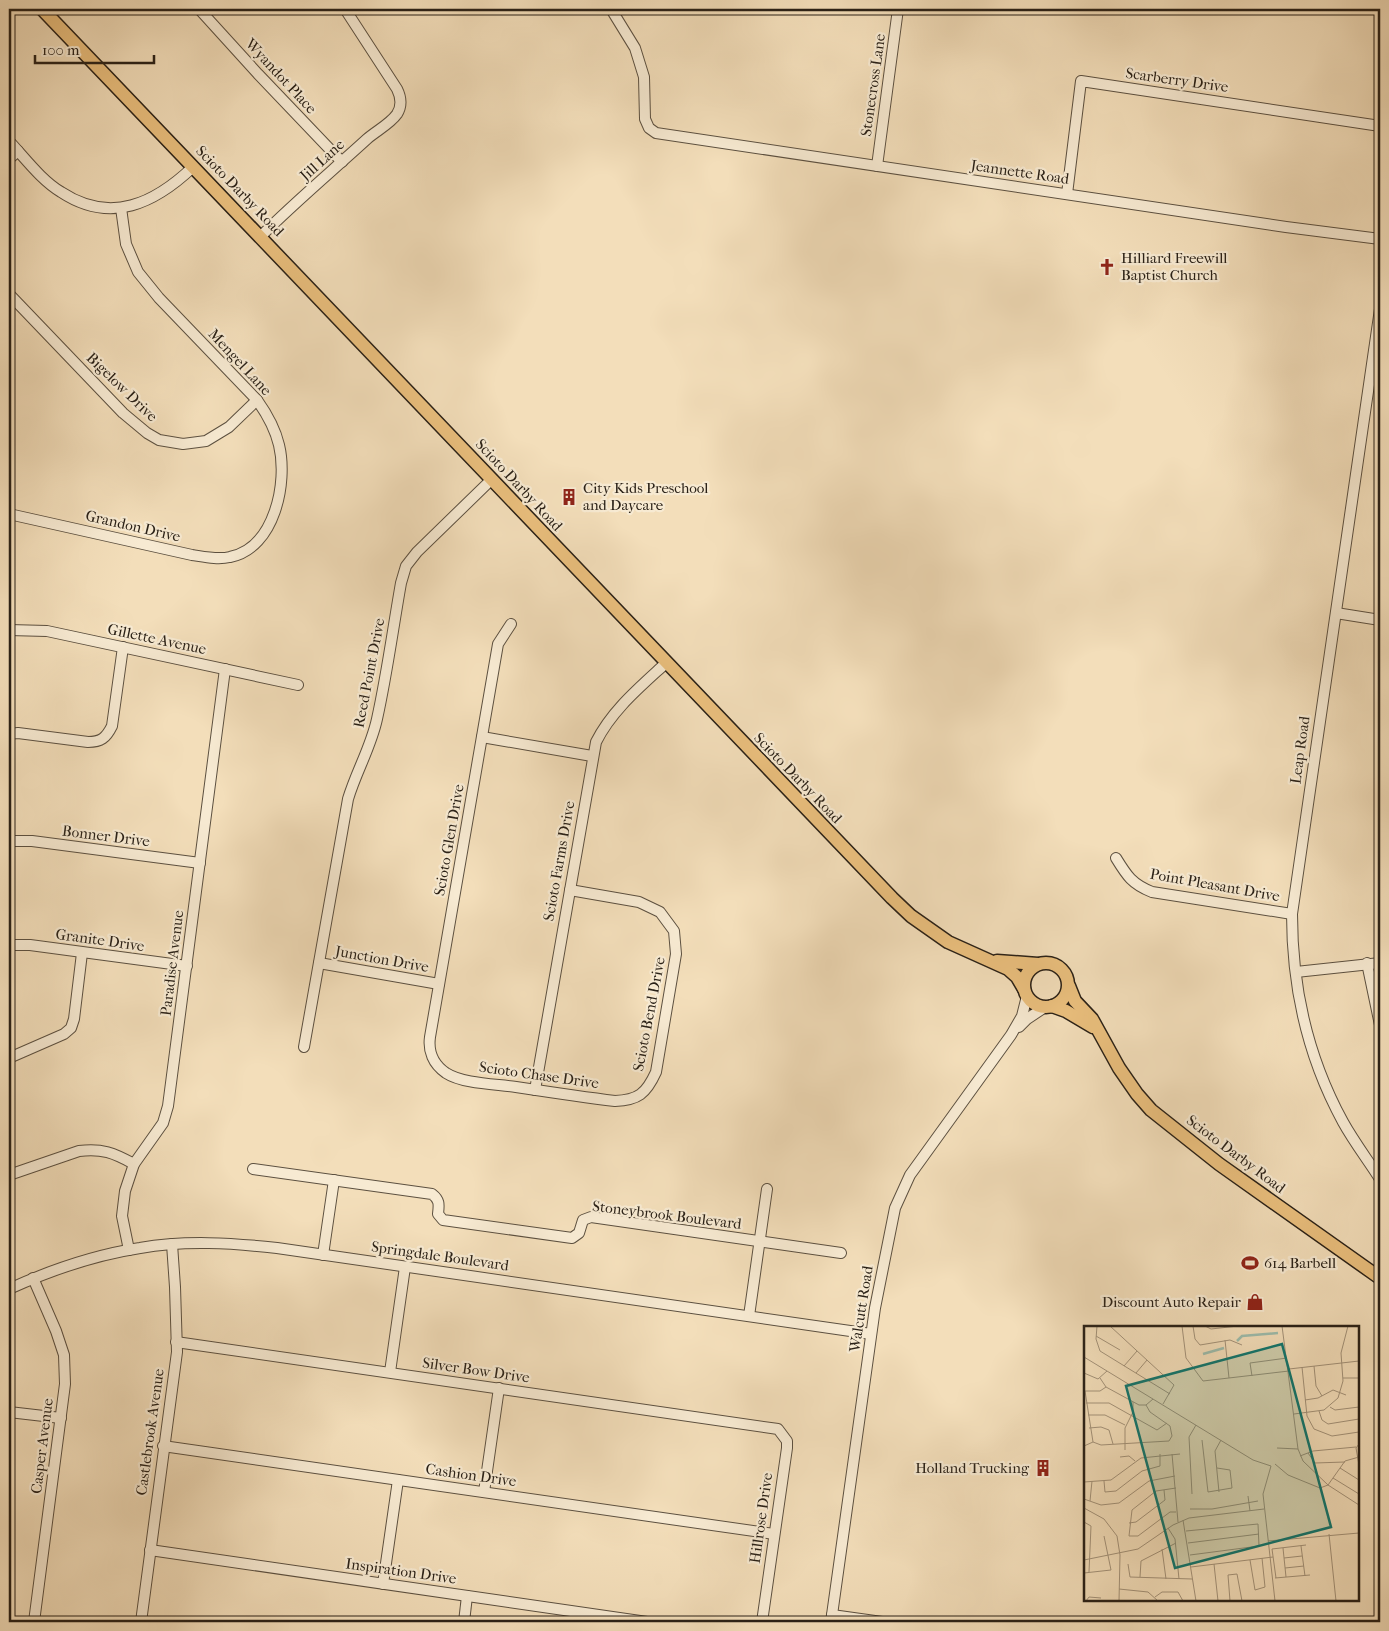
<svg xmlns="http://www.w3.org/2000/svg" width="1389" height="1631" font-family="'IM FELL French Canon',serif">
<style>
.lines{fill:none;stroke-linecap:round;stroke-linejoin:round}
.minor-casing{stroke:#5c5040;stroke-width:12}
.major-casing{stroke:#2a2117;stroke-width:15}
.minor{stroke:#f7ead2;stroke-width:10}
.major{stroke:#eabf7d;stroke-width:12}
.labels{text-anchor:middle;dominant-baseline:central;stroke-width:4.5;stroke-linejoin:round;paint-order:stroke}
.street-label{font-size:15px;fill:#2a2117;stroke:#f7ead2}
.poi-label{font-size:15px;fill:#2a2117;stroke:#f7ead2;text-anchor:start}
.inset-river{fill:none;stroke:#9cbcac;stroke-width:2.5}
.inset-road{fill:none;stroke:#a39279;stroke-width:1}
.view{fill:#0f766e;fill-opacity:0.15;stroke:#0f766e;stroke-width:2.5}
.inset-edge{fill:none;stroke:#2a2117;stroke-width:2.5}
</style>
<rect width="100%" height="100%" fill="#f3deba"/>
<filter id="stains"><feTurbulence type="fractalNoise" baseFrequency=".004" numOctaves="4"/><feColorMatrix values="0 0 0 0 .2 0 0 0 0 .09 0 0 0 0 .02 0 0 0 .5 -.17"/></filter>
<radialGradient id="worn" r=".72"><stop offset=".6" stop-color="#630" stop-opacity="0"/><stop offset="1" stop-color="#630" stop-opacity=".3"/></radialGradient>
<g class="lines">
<!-- minor casing -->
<g class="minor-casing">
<g id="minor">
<path d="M199,9L258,74L342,162"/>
<path d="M611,9L635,48L644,77L645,119L649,128L656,133L1286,227L1380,239"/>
<path d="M9,141C25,158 41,180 61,192C111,225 155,203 193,167"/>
<path d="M9,159L18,151"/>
<path d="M877,166L898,9"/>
<path d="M1067,194L1081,81L1380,126"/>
<path d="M261,236C295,202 332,171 367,139C376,131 390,124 397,114C402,106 401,97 397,89L345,9"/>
<path d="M9,294L123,413L147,433L159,440L183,444L206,441L229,427L257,400"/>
<path d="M1380,309L1292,914C1292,986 1308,1058 1343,1122C1354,1142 1368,1160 1380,1179"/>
<path d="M9,514L192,555C205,557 218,560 230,557C275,548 288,482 279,445C275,428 267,414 257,400L159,298L138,272L126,244L121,208"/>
<path d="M1336,613L1380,620"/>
<path d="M511,624L498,644L430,1037C428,1051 433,1064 446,1073C463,1084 496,1084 516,1087C549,1092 582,1097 615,1101C638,1100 646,1094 656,1072L676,954L674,931L660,912L639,902L570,890"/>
<path d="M9,630L47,631L298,685"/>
<path d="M9,734L18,733L88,742C101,742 106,738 112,726L123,647"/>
<path d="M482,737L592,756"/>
<path d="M9,841H32L200,863"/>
<path d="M1116,858C1127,876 1132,884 1152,892L1292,914"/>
<path d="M9,945H30L187,966"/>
<path d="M319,963L439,984"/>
<path d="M1367,963L1380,1025"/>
<path d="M1296,972L1380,963"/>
<path d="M1019,1027L1027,1019L1045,1007"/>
<path d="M304,1047L348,799C356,772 371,747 377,719C387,674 393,628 401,583L406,566L417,552L492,479"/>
<path d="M9,1058L64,1034L71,1028L74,1019L82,953"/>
<path d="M535,1090L596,742C612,710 640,687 666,663"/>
<path d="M253,1169L432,1194C440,1200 439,1205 438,1214L443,1220L572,1238L579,1233L583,1220L591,1217L841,1253"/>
<path d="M9,1175L79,1151C102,1148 114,1153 134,1164"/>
<path d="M129,1250L122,1216L125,1191L134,1164L163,1123L168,1106L225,669"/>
<path d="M323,1255L334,1180"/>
<path d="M33,1278L56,1331L64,1355L65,1384L34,1622"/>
<path d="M9,1289C51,1270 94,1255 140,1248C185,1240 232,1243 277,1248L871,1334"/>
<path d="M749,1316L767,1189"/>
<path d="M176,1342L778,1429L787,1441V1448L762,1622"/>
<path d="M390,1372L405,1267"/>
<path d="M9,1412L61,1418"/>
<path d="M163,1446L774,1534"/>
<path d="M484,1492L499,1388"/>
<path d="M150,1550L647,1622"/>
<path d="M383,1584L398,1480"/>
<path d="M832,1615L882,1622"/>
<path d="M141,1622L177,1352L175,1287L172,1244"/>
<path d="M464,1622L467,1596"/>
<path d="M831,1622L875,1308L895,1208L910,1175L1011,1035L1022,1016L1027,996"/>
</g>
</g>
<!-- major casing -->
<g class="major-casing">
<g id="major">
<path d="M42,9C327,304 607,603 892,898L911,916L948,942L1008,969L1017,977L1024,989"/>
<path d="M997,961L1038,964"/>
<circle cx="1046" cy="985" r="22"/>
<path d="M1069,986L1075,1001L1092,1019L1119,1068L1137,1094L1151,1110L1219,1164L1380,1278"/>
<path d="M1052,1006L1066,1011L1093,1027"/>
</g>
</g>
<!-- minor -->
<use href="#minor" class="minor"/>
<!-- major -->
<use href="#major" class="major"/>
</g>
<!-- icons -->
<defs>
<g id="church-bare" transform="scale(1.35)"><path d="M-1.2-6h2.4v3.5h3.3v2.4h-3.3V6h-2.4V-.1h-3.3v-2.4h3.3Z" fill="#8f2418" stroke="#f7ead2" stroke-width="2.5" paint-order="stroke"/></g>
<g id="building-bare" transform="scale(1.35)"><path d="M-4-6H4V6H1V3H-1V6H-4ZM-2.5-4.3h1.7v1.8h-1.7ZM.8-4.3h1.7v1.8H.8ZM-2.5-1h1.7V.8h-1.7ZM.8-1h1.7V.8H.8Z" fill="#8f2418" stroke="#f7ead2" stroke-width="2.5" paint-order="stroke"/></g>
<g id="stadium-bare" transform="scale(1.35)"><path d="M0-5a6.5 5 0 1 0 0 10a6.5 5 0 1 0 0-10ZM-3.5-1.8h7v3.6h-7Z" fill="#8f2418" stroke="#f7ead2" stroke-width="2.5" paint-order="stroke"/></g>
<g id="shop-bare" transform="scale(1.35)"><path d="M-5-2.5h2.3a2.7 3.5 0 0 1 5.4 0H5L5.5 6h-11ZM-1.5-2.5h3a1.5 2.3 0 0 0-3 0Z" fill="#8f2418" stroke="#f7ead2" stroke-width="2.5" paint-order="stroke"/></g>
</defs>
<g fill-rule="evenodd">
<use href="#church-bare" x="1107" y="267"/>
<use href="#building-bare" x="569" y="497"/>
<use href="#stadium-bare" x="1250" y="1263"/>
<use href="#shop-bare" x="1255" y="1302"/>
<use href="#building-bare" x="1043" y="1468"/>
</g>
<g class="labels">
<!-- street labels -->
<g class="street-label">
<text transform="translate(281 76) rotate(47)">Wyandot Place</text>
<text transform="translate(1177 80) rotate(8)">Scarberry Drive</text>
<text transform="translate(873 85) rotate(-82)">Stonecross Lane</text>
<text transform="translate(322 160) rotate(-42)">Jill Lane</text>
<text transform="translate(1020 172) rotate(8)">Jeannette Road</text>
<text transform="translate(240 191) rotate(46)">Scioto Darby Road</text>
<text transform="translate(240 362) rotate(47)">Mengel Lane</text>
<text transform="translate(122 387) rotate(44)">Bigelow Drive</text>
<text transform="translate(519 485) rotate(47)">Scioto Darby Road</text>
<text transform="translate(133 526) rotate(13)">Grandon Drive</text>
<text transform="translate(157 639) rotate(12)">Gillette Avenue</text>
<text transform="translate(369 673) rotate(-79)">Reed Point Drive</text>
<text transform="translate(1300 750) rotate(-82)">Leap Road</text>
<text transform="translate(798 778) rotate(46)">Scioto Darby Road</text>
<text transform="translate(106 836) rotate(7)">Bonner Drive</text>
<text transform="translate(449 840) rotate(-80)">Scioto Glen Drive</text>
<text transform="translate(559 861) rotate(-80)">Scioto Farms Drive</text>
<text transform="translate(1215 885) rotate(10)">Point Pleasant Drive</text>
<text transform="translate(100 940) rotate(8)">Granite Drive</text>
<text transform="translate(382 959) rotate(10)">Junction Drive</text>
<text transform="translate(172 963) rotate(-83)">Paradise Avenue</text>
<text transform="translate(649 1014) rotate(-79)">Scioto Bend Drive</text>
<text transform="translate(539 1075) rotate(8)">Scioto Chase Drive</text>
<text transform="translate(1236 1154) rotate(37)">Scioto Darby Road</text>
<text transform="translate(667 1215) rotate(7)">Stoneybrook Boulevard</text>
<text transform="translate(440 1256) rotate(8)">Springdale Boulevard</text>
<text transform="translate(861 1309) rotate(-81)">Walcutt Road</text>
<text transform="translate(476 1370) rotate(8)">Silver Bow Drive</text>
<text transform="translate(150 1432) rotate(-82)">Castlebrook Avenue</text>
<text transform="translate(42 1446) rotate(-83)">Casper Avenue</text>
<text transform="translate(471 1475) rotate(8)">Cashion Drive</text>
<text transform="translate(761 1518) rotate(-82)">Hillrose Drive</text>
<text transform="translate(401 1571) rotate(8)">Inspiration Drive</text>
</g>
<!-- poi labels -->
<g class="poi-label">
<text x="1121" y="258">Hilliard Freewill<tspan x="1121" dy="17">Baptist Church</tspan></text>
<text x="583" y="488">City Kids Preschool<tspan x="583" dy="17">and Daycare</tspan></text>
<text x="1264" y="1263">614 Barbell</text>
<text x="1241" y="1302" text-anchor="end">Discount Auto Repair</text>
<text x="1029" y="1468" text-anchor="end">Holland Trucking</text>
</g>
</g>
<!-- overview -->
<g transform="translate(1084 1326)">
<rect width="275" height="275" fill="#f3deba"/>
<path class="inset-river" d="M153,15L158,10L194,7M119,28L140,22"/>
<path class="inset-road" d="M13,0L12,13L16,25L86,68M26,0L90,59L79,78M98,0L102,32L119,55L205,45M109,0L111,13L116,19L146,14L158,19M121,0L127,3L154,0M198,0L214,123L219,135L244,159L261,135L275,131M12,10L36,24M141,14L145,52M0,31L169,134L187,140M40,40L53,25M230,40L232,60L238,70M218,41L223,90L230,103L248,110L275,106M205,43L275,35M0,47L14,53L23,45M52,47L63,34M168,50L166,37L203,32M16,52L22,61L55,79H62L69,73M259,52H275M275,54V74M0,65H16L22,61M1,65L9,116M221,74L234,72L249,64L262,69M2,77H25L73,104L83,97M246,81L251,84L275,81M235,85L238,94L244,98L275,93M210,88L240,84L254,72L259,55L257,27L264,0M4,89H21L41,99M5,102L17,101L25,104L29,118M118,114L124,166L148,162L146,144L133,142M275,118L272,122L275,139M0,120L9,116L17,119L85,115L88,110L86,100L66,86L62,79M193,122L214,123M41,124V102L49,86V76M224,127L231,137L261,136M88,128L94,196M216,130L229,125L272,121M36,131L45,130L51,135M191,138L204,149L236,162L244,159L275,179M187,140L179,168L191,275M256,142L275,154M249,152L275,168M20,155L21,166L32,165L58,145L76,140V128M0,156L27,154L57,132L96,128M92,162L72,165L48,184L45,210H54L86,186H92M135,166L131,125L137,114M108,168L105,111L112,99M164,170L166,185M0,173L17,179L35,177L65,155L91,150M6,175L8,155M0,182L20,193L33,210L36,229L35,275M106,183H128L174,175M99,194L112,275M0,196L7,200L5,246M45,197L52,196L81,174L80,164M84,202L91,213L95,253M102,205L174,198L175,220L106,229M245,208L252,275M184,215L275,207M104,217L175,208M217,220L221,250M199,222L202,251M78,223L82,253M200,232L218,230M0,234L54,223L89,199L105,192L180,183M166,234L171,264L181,261L178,232M44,238L46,251L108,253M130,238L134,275M107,241L189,231M201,242L220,240M0,247L27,244L20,210M56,251L57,235L92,217M191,252L226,249M192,252L188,223L222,219M35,263L64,266L74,275M71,271L78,266H94L99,275M2,275L5,271L17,272M146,275L144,249L153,248L158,275"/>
<path class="view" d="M198,18L247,201L91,242L42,60Z"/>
<rect width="275" height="275" class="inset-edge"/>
</g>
<!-- margin -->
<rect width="1389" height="1631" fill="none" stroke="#f3deba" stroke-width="30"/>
<rect x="10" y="10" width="1369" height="1611" fill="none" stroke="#2a2117" stroke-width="2.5"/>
<rect x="15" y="15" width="1359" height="1601" fill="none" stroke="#2a2117"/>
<!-- scale -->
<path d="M35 55v8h119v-8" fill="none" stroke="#2a2117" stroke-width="2.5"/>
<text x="42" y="55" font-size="15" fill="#2a2117" stroke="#f7ead2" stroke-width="4" paint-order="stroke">100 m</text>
<rect width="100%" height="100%" filter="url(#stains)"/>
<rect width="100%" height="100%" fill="url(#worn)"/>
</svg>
